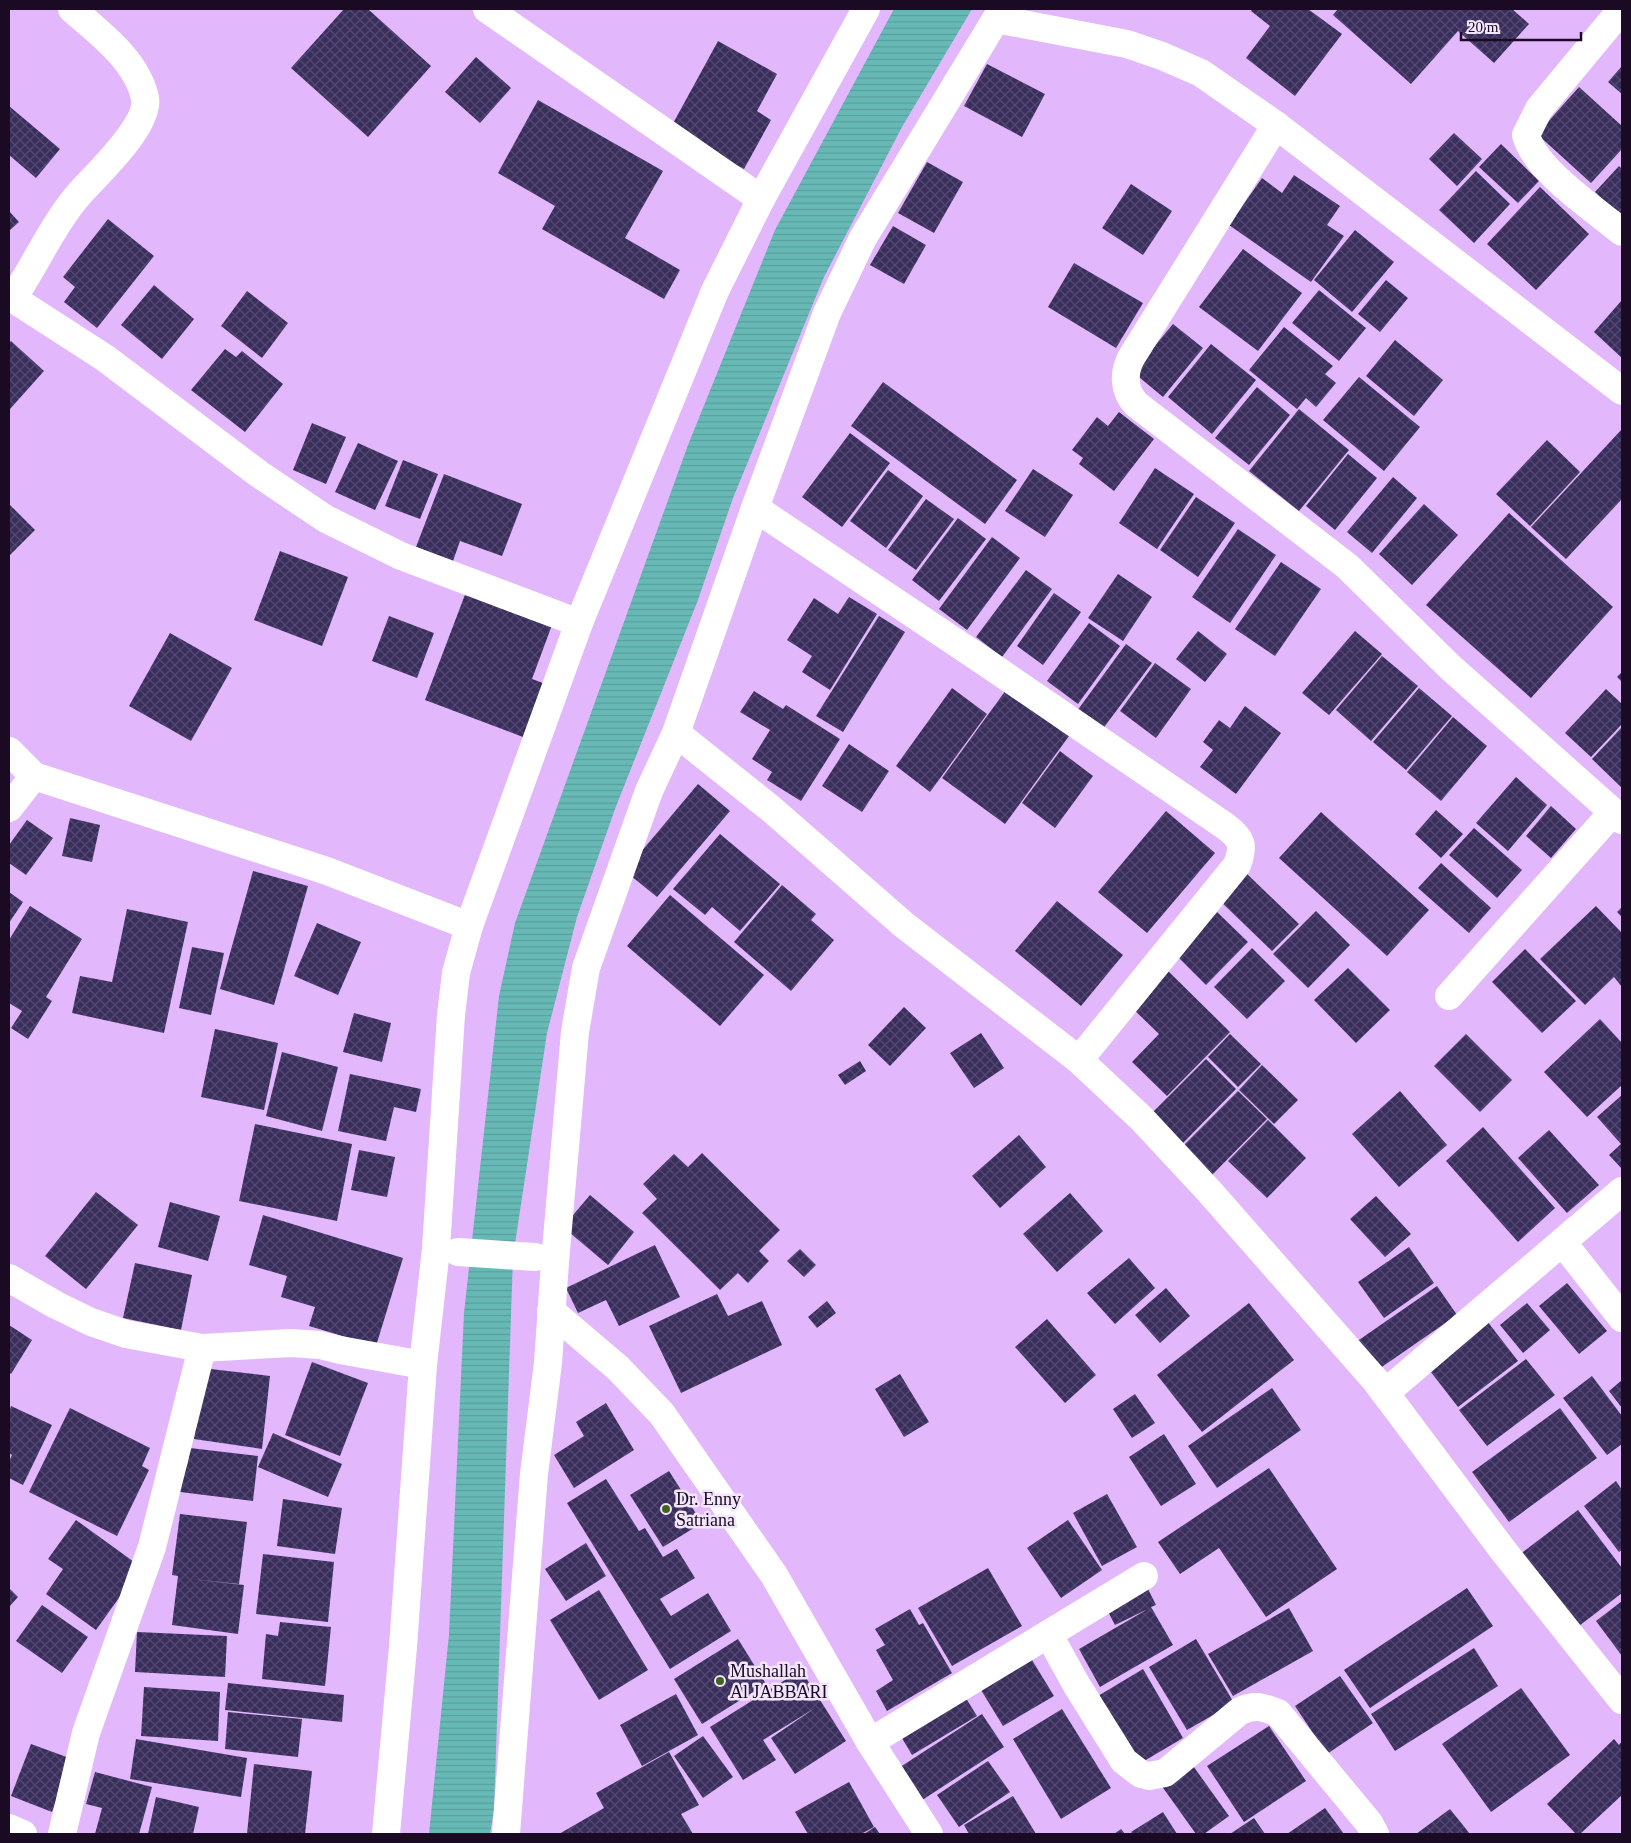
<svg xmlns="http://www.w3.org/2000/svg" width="1631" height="1843" font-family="Georgia,serif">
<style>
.water{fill:url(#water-rules)}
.building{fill:url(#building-cross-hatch)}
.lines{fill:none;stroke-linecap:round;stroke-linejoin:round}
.street{stroke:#fff;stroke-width:28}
.poi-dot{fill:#3f641e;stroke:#f3e6fb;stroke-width:2}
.labels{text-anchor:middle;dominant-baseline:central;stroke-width:5;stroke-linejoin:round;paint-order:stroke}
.poi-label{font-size:18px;fill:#1a0a23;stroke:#f3e6fb;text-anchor:start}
</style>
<defs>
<pattern id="water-rules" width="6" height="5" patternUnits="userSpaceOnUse" patternTransform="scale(1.25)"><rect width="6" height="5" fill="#67b9b6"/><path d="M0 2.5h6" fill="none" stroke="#599e9c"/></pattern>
<pattern id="building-cross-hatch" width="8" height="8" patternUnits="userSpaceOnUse" patternTransform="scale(1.25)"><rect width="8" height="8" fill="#3a2e5d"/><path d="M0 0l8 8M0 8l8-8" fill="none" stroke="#544970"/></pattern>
</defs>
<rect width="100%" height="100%" fill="#e3b7fc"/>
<!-- water -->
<path class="water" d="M894,9H972L902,127L824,277L733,498L698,600L615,809L577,917L547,1033L513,1257L494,1810L490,1834H429L449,1634L464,1313L499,996L515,923L688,445L775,230Z"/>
<!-- building -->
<g class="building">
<path d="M344,9H368L431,66L368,137L291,68Z"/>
<path d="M1252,9H1308L1342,34L1295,96L1246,58L1270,26L1251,11Z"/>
<path d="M1338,9H1512L1529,24L1494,63L1458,31L1411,84L1333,15Z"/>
<path d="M718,41L777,74L757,111L771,120L744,169L670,129Z"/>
<path d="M476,57L511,88L480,123L445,92Z"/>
<path d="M987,64L1045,94L1022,137L964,106Z"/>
<path d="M1622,66V94L1608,82Z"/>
<path d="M1579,87L1622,126V149L1591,183L1537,134Z"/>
<path d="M538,100L663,171L625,238L680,270L664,299L542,229L555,206L498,173Z"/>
<path d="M9,106L60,149L36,178L9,155Z"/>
<path d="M1454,133L1482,159L1457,186L1429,159Z"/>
<path d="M1501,144L1539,181L1518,203L1479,167Z"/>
<path d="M927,162L963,182L934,233L898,213Z"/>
<path d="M1619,166L1622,169V218L1595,192Z"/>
<path d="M1476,171L1510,204L1474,243L1439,210Z"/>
<path d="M1294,175L1340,206L1327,225L1344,236L1311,282L1229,225L1262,178L1282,193Z"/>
<path d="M1131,184L1172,211L1143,255L1102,228Z"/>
<path d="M1540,187L1589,234L1536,290L1487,244Z"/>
<path d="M9,211L19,222L9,231Z"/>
<path d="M108,219L154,256L97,328L64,302L75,287L63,277Z"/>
<path d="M893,226L926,245L904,284L870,265Z"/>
<path d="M1355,230L1394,262L1352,312L1314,280Z"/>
<path d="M1243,249L1302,293L1258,351L1199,307Z"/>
<path d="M1074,263L1143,303L1116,348L1048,307Z"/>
<path d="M1386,280L1408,298L1380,332L1358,314Z"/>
<path d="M154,285L194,319L162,359L121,325Z"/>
<path d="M1319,290L1366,328L1339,361L1292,323Z"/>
<path d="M247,291L288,323L262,358L221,326Z"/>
<path d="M1622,300V358L1594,332Z"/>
<path d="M1173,324L1203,348L1163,397L1133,372Z"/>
<path d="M1284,327L1333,366L1325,374L1336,383L1316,407L1306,398L1297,409L1249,370Z"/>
<path d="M1395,340L1443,380L1414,416L1366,376Z"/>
<path d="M11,341L44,371L10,409L9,408V343Z"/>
<path d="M1211,344L1256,380L1212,434L1168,397Z"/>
<path d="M225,349L236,357L242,351L283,384L245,432L191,390Z"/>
<path d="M1359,377L1420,427L1384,471L1323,420Z"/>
<path d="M883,382L1017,480L985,524L851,426Z"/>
<path d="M1257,387L1290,415L1249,465L1215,438Z"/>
<path d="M1299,409L1349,450L1299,511L1249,471Z"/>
<path d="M1119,412L1154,439L1114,491L1079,464L1083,458L1072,450L1097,417L1108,426Z"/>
<path d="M312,423L346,437L326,484L293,470Z"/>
<path d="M1622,429V499L1566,559L1531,527Z"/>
<path d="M850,433L890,463L842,527L802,497Z"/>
<path d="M1547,440L1580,472L1530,526L1496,494Z"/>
<path d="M358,443L398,461L375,510L335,492Z"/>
<path d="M1348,454L1377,478L1335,530L1306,506Z"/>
<path d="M403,460L438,474L420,519L385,506Z"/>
<path d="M1155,468L1194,494L1157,549L1119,523Z"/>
<path d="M1033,469L1073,495L1045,537L1005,511Z"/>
<path d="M888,470L923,496L886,548L850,521Z"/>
<path d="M444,474L522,504L502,556L460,541L453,561L416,547Z"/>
<path d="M1393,477L1417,498L1372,553L1347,532Z"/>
<path d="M1196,497L1235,523L1198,577L1160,550Z"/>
<path d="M926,499L954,519L916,570L888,550Z"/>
<path d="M9,504L35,530L9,556Z"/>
<path d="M1424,504L1458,535L1412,585L1379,554Z"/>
<path d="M1509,513L1613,607L1531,698L1426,605Z"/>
<path d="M958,518L986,539L939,601L912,580Z"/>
<path d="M1238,529L1276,555L1230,623L1192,597Z"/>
<path d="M992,537L1020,558L967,630L939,609Z"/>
<path d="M280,551L348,577L322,646L254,620Z"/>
<path d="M1281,562L1321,589L1275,656L1235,629Z"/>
<path d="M1026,570L1052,589L1002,657L976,637Z"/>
<path d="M1118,574L1152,597L1123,641L1088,618Z"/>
<path d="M466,592L552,625L532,679L543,683L523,737L425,700Z"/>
<path d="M1054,593L1081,612L1043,665L1017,646Z"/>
<path d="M849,597L877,614L830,690L802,672L812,656L787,640L814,598L838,614Z"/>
<path d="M389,616L434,633L417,678L372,661Z"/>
<path d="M879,616L905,632L843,732L816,716Z"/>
<path d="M1089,623L1120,646L1078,704L1047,681Z"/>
<path d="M1198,631L1227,654L1205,682L1176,659Z"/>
<path d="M1355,631L1382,654L1329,715L1302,693Z"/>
<path d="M170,633L232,668L191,741L129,706Z"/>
<path d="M1126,644L1152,663L1102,730L1077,711Z"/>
<path d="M1382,656L1418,686L1371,741L1336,710Z"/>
<path d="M1155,663L1191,689L1156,738L1120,711Z"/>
<path d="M1622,672V682L1617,677Z"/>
<path d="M952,688L987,714L930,792L896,766Z"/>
<path d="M1419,688L1452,716L1406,770L1373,742Z"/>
<path d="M1606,689L1622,704V724L1591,757L1565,733Z"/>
<path d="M1006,690L1069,736L1005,824L942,778Z"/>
<path d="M754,691L783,709L786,705L840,739L801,801L767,780L772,772L752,759L770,730L740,712Z"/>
<path d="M1245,706L1281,733L1236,794L1200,767L1213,750L1203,742L1219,720L1230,728Z"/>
<path d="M1453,717L1487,746L1441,801L1407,772Z"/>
<path d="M1622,727V788L1592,759Z"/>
<path d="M849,744L889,771L862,812L822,786Z"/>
<path d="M1060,751L1093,776L1055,828L1022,803Z"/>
<path d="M1516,777L1547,805L1508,851L1476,823Z"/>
<path d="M698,784L730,811L657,897L625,871Z"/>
<path d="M1551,806L1576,829L1551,858L1526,836Z"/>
<path d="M1436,810L1463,834L1441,858L1415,834Z"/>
<path d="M1166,811L1215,853L1147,933L1098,892Z"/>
<path d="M1321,812L1429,910L1387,956L1279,858Z"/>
<path d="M70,818L100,825L92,862L62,856Z"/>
<path d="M27,820L53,838L26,875L9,863V845Z"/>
<path d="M1474,828L1522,870L1497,898L1449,855Z"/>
<path d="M720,834L780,884L740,931L712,907L705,915L673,889Z"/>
<path d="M1441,863L1491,908L1469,933L1418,888Z"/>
<path d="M253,871L308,886L274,1005L220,989Z"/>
<path d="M1246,873L1299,924L1272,951L1219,900Z"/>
<path d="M782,885L816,914L811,920L834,940L791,991L734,942Z"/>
<path d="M9,892L23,902L9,923Z"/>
<path d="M670,895L764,975L720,1026L627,946Z"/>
<path d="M1057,901L1123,955L1081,1006L1015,951Z"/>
<path d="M30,906L82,939L46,997L52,1001L28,1039L11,1028L22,1011L9,1003V940Z"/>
<path d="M1596,906L1622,933V987L1614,977L1585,1005L1540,959Z"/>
<path d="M1622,907V917L1617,912Z"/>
<path d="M127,909L188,922L164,1033L72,1013L80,976L112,982Z"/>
<path d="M1316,911L1350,945L1308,988L1273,954Z"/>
<path d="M1217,912L1248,942L1206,985L1176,955Z"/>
<path d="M317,923L361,942L338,995L294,976Z"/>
<path d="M192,947L224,953L211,1015L179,1008Z"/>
<path d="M1252,948L1285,981L1247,1019L1214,987Z"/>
<path d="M1525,949L1576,1001L1542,1033L1492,982Z"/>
<path d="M1163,966L1230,1032L1167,1096L1132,1062L1159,1034L1127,1003Z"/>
<path d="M1348,968L1390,1010L1356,1043L1314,1000Z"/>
<path d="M904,1007L926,1028L890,1066L868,1045Z"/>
<path d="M354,1013L391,1023L382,1062L343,1052Z"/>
<path d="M1600,1019L1622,1043V1085L1587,1117L1544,1072Z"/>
<path d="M215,1029L278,1043L264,1110L201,1097Z"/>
<path d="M981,1033L1004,1068L974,1088L950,1053Z"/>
<path d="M1230,1034L1261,1064L1238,1087L1208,1057Z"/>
<path d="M1466,1034L1512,1080L1480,1112L1434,1066Z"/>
<path d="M282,1052L338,1067L322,1131L266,1116Z"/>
<path d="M1206,1059L1236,1089L1183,1143L1152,1113Z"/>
<path d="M860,1061L866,1071L845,1085L838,1075Z"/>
<path d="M1262,1065L1298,1100L1274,1124L1239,1090Z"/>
<path d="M350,1074L421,1089L416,1112L394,1107L386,1141L338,1131Z"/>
<path d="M1238,1091L1267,1119L1210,1177L1180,1149Z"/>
<path d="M1400,1091L1447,1145L1399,1187L1352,1134Z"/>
<path d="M1622,1095V1169L1609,1155L1621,1144L1597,1117Z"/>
<path d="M1268,1120L1306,1158L1267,1198L1228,1161Z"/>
<path d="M255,1124L352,1144L337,1221L239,1201Z"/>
<path d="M1483,1127L1555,1208L1518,1242L1446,1161Z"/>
<path d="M1549,1130L1599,1185L1567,1213L1518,1158Z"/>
<path d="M1019,1135L1046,1167L1000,1208L972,1176Z"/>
<path d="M359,1150L395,1157L387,1197L351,1190Z"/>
<path d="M702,1153L780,1230L759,1251L769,1261L748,1283L738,1273L720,1290L642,1213L657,1199L643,1184L674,1154L688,1167Z"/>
<path d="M96,1192L138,1225L86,1289L45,1256Z"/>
<path d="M1070,1193L1103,1231L1057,1272L1023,1234Z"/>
<path d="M590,1195L634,1232L608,1265L563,1227Z"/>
<path d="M1376,1196L1411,1234L1385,1257L1350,1219Z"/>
<path d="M170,1202L220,1216L208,1261L158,1247Z"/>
<path d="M263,1215L403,1258L376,1346L309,1326L315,1307L281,1297L287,1276L249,1265Z"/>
<path d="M655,1245L680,1297L619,1326L606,1300L578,1313L566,1288Z"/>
<path d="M1409,1247L1434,1283L1384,1318L1358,1282Z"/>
<path d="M800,1249L816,1265L804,1277L787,1261Z"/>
<path d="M1129,1258L1155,1288L1115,1324L1087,1293Z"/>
<path d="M135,1263L192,1275L181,1330L123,1318Z"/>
<path d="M1567,1283L1607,1331L1579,1354L1539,1306Z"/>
<path d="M1437,1286L1457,1315L1376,1371L1356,1342Z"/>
<path d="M1166,1288L1190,1316L1160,1343L1135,1315Z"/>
<path d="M717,1294L728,1316L762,1301L782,1345L681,1393L649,1326Z"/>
<path d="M827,1301L836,1313L817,1328L808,1317Z"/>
<path d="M1249,1303L1294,1360L1202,1432L1157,1375Z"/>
<path d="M1527,1303L1550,1330L1523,1353L1500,1325Z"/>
<path d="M1047,1319L1096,1375L1065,1403L1015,1347Z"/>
<path d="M1487,1321L1518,1361L1458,1407L1427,1367Z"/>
<path d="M9,1325L32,1340L11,1374L9,1372Z"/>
<path d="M1526,1359L1555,1395L1487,1446L1459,1410Z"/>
<path d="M312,1362L368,1383L340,1456L285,1435Z"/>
<path d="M202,1368L270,1376L262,1449L194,1439Z"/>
<path d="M900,1374L929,1422L904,1437L875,1389Z"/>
<path d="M1592,1376L1622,1416V1444L1607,1455L1563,1398Z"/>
<path d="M1622,1380V1408L1609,1391Z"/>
<path d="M1272,1388L1301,1430L1217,1488L1188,1446Z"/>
<path d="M1135,1394L1155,1423L1132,1438L1113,1409Z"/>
<path d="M606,1403L634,1450L574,1488L554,1455L584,1436L576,1422Z"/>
<path d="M11,1406L52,1425L23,1485L9,1478V1461L12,1455L9,1453V1412Z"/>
<path d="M70,1408L150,1448L142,1466L149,1470L117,1536L29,1492Z"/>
<path d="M1560,1408L1597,1458L1509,1522L1472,1472Z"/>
<path d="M273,1433L342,1464L328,1497L258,1467Z"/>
<path d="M1164,1434L1196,1484L1161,1506L1129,1457Z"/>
<path d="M190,1448L258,1456L253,1501L172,1491L175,1465L187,1466Z"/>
<path d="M1269,1468L1337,1569L1266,1617L1219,1548L1180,1574L1158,1542Z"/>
<path d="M669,1471L702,1523L663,1547L630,1495Z"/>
<path d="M606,1479L639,1531L645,1528L663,1557L677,1549L695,1578L660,1599L671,1616L708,1593L731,1631L670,1669L567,1503Z"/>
<path d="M1616,1481L1622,1490V1550L1619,1552L1584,1506Z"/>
<path d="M1107,1494L1137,1547L1102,1566L1073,1513Z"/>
<path d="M283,1499L342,1508L335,1554L277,1546Z"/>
<path d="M1578,1510L1622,1568V1593L1575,1629L1519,1555Z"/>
<path d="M180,1514L247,1522L239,1584L191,1579L244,1585L238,1634L172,1625L178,1576L172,1575Z"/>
<path d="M76,1520L141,1567L96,1630L46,1594L63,1569L48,1559Z"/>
<path d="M1068,1520L1102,1570L1061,1598L1027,1548Z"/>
<path d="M586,1543L606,1576L566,1601L545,1569Z"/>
<path d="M263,1554L334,1562L328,1622L256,1614Z"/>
<path d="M988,1568L1022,1626L952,1666L918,1608Z"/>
<path d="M1145,1583L1156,1605L1151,1607L1173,1645L1100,1687L1079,1649L1148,1609L1115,1625L1104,1604Z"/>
<path d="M9,1588L18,1597L9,1607Z"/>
<path d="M1467,1588L1493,1626L1370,1708L1344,1670Z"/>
<path d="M599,1590L648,1670L599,1700L550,1620Z"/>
<path d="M1622,1601V1656L1596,1621Z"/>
<path d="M42,1605L88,1637L62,1673L16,1641Z"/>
<path d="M1289,1608L1313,1651L1233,1696L1208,1654Z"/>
<path d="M910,1609L919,1625L923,1623L952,1673L887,1711L876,1691L893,1680L876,1650L885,1645L875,1629Z"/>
<path d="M280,1622L331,1627L325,1686L262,1679L266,1634L278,1636Z"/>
<path d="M137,1632L227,1636L225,1677L135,1672Z"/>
<path d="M738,1639L766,1684L702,1724L674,1679Z"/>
<path d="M1196,1639L1234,1703L1187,1730L1149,1667Z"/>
<path d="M1474,1648L1498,1686L1395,1751L1371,1714Z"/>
<path d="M1032,1660L1054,1696L1003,1726L981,1690Z"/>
<path d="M1143,1669L1183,1738L1134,1767L1093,1699Z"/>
<path d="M801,1670L846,1741L795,1774L771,1738L815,1708L763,1740L776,1760L743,1780L710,1727Z"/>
<path d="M1340,1676L1373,1723L1327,1754L1295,1706Z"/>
<path d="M228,1683L344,1695L342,1722L225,1710Z"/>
<path d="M144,1687L220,1692L218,1741L141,1736Z"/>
<path d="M1521,1688L1570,1755L1491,1812L1442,1744Z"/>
<path d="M676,1694L698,1735L642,1766L620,1725Z"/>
<path d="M964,1695L977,1716L912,1755L899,1733Z"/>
<path d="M1062,1709L1111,1788L1061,1819L1013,1739Z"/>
<path d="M228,1712L302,1719L298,1757L225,1749Z"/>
<path d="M982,1714L1004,1747L916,1804L894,1771Z"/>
<path d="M1269,1726L1306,1781L1244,1822L1207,1766Z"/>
<path d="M703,1736L733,1777L703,1798L674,1756Z"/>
<path d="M136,1739L247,1758L241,1797L130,1779Z"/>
<path d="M1614,1739L1619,1745L1622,1741V1795L1580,1834H1576L1547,1804Z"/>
<path d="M31,1744L72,1759L52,1812L11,1796Z"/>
<path d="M669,1752L699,1805L681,1814L693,1834H559L604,1808L596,1793Z"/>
<path d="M988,1761L1010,1792L959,1827L937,1795Z"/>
<path d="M1191,1763L1229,1816L1204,1834H1196L1161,1785Z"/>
<path d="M254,1764L312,1771L305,1834H247Z"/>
<path d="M95,1772L152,1787L139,1834H95L102,1808L86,1804Z"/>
<path d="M849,1782L874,1827L861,1834H808L795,1812Z"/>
<path d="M1013,1796L1036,1834H969L964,1825Z"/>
<path d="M156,1797L199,1807L193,1834H148Z"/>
<path d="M1325,1808L1344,1834H1287Z"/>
<path d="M1450,1809L1470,1834H1416Z"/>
<path d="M1163,1812L1177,1834H1133L1131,1832Z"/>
<path d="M1254,1818L1265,1834H1230Z"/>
<path d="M875,1827L880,1834H864L873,1828Z"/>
<path d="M1121,1829L1125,1834H1114Z"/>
</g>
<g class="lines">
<!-- street -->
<g class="street">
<path d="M487,9L761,199"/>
<path d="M1622,9L1539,109L1526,135C1535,170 1593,208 1622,232"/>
<path d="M1276,125L1131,358C1123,374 1124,391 1136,404L1347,566L1450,667L1622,820"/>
<path d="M9,296L105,358L259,474L326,519L401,556L579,623"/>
<path d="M13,298C36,264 53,224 80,193C98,173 150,125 145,98C137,60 99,33 72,9"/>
<path d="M755,508L991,666L1225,826C1243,839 1244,846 1237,865L1079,1060"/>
<path d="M676,733L770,808L904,925L1079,1060L1142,1119L1209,1191L1376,1381L1502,1549L1622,1700"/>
<path d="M9,751L34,776L327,871L469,926"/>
<path d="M9,808L34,776"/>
<path d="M1449,996L1613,812"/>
<path d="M1563,1243L1622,1318"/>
<path d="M458,1252L535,1257"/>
<path d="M9,1278L56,1305L91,1322L126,1334L202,1348L291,1343L320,1345L340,1350L423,1365"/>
<path d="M551,1311L618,1368L662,1414L774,1575L870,1742L929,1834"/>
<path d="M1385,1393L1622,1191"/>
<path d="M1049,1635L1076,1684L1124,1761L1141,1774L1149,1776L1165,1773L1240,1711C1255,1704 1263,1707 1278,1713L1369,1823L1375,1834"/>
<path d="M870,1742L1144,1576"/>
<path d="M9,1828L23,1834"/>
<path d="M62,1834L86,1733L152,1547L202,1348"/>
<path d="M386,1834L403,1647L423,1365L436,1249L451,1015L456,973L469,926L579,623L715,291L761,199L866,9"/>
<path d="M506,1834L534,1474L548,1363L555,1262L575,1032L586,968L649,791L676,733L755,508L827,313L863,238L996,19L1127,44L1162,56L1201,73L1276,125L1622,391"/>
</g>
</g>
<!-- markers -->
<g class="poi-dot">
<circle cx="666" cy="1509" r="5"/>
<circle cx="720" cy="1681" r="5"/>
</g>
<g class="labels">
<!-- poi labels -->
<g class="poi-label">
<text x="676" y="1499">Dr. Enny<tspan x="676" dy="21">Satriana</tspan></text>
<text x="730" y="1671">Mushallah<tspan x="730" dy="21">Al JABBARI</tspan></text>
</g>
</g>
<!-- border -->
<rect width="1631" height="1843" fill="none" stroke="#1a0a23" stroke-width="20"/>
<!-- scale -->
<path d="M1461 32v8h120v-8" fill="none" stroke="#1a0a23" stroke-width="2.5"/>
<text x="1468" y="32" font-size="15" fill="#1a0a23" stroke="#f3e6fb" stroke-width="4" paint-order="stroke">20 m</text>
</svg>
